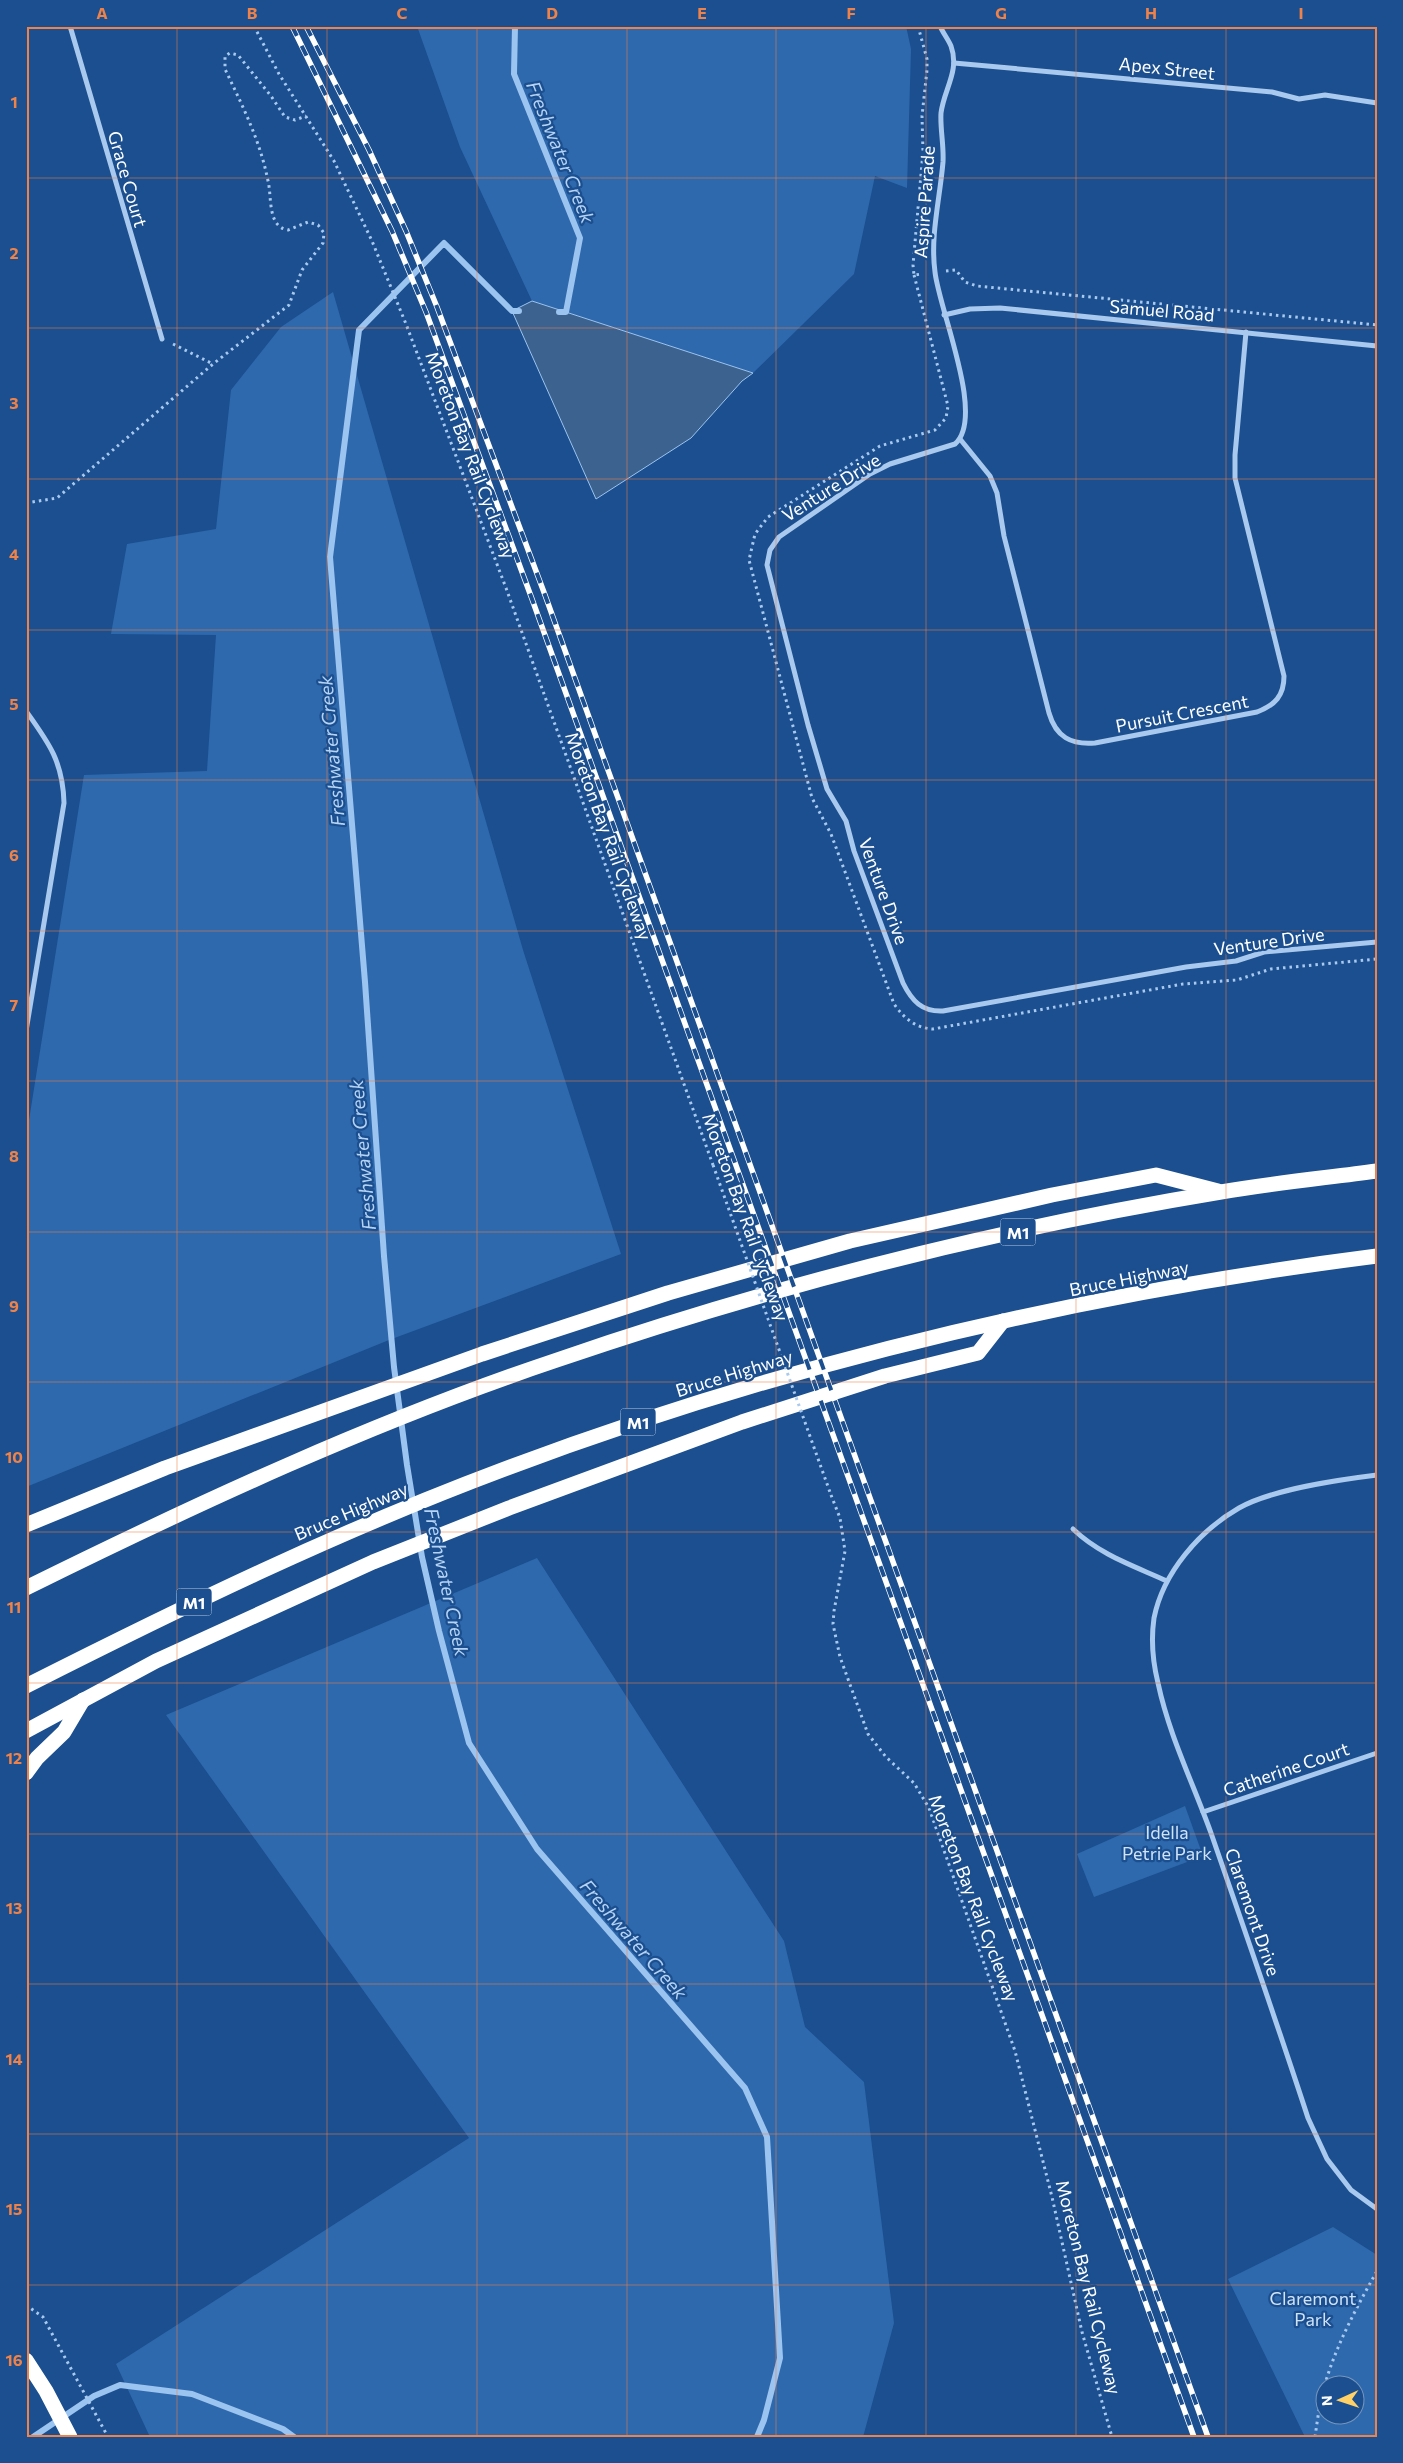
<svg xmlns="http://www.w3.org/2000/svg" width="1403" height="2463" font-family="Commissioner,sans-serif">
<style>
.green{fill:#2e69ad;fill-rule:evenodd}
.water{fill:#3c6290;stroke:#9cc4f0}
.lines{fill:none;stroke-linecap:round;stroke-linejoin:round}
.stream{stroke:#9cc4f0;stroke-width:6}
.path{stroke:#a9c9ee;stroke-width:3;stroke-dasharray:2.5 4;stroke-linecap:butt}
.street{stroke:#a9c9ee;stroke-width:5}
.highway{stroke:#fff;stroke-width:15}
.rail-casing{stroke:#fff;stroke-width:5.5}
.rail{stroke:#1b4f8f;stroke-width:4;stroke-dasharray:11;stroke-linecap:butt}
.path-bridge{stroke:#a9c9ee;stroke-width:3;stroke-dasharray:2.5 4;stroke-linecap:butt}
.grid{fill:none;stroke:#ee8249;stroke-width:1;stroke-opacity:0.55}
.labels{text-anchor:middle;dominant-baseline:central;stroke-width:4.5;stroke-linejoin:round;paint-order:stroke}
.shield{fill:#1b4f8f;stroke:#bbcadd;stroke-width:1}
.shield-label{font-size:16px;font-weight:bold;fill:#fff}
.street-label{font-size:18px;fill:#fff;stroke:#1b4f8f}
.park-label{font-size:18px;fill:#cfe3fa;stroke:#1b4f8f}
.water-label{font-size:19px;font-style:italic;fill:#b5d3f5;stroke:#1b4f8f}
.neatline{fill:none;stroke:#ee8249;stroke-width:2}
.grid-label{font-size:16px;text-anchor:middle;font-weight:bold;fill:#ee8249}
</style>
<rect width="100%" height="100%" fill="#1b4f8f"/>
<!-- green -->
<g class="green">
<path d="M417,26H906L911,49L907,188L875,176L854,274L753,373L532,301L460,147Z"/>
<path d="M333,292L523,950L621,1254L389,1340L26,1487V1139L84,775L207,771L216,635L111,634L127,544L216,529L231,390L281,327Z"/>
<path d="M537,1558L784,1941L805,2027L864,2082L894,2323L863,2437H150L116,2364L469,2138L166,1715Z"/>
<path d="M1185,1806L1203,1856L1094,1897L1077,1854Z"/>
<path d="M1333,2227L1377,2255V2437H1305L1228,2279ZM1326,2386H1356V2416H1326Z"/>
</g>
<!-- water -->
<path class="water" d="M532,301L753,373L742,381L691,438L596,499L512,311Z"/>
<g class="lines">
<!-- stream -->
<g class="stream">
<path d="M515,26L514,74L580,238L566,312H559"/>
<path d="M519,311H512L444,243L359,330L330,557L365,982L384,1256L394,1367L407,1465L422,1557L439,1631L469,1743L537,1849L745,2088L767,2137L780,2358L764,2420L757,2437"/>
<path d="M33,2437L94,2396L120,2385L192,2394L283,2429L294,2437"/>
</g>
<!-- path -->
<g class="path">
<path d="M254,26L279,74L334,161L372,241L406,324L506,588L713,1165"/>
<path d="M918,26L927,59V70L922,116L923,152L913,265L914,275L922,274"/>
<path d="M946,271L956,270L965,282L977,286L1377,325"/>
<path d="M914,275L948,406L946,418L935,430L880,446L768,517L755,534L749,560L812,798L831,834L894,1004C904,1018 915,1028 933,1029L1183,984L1237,980L1271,969L1377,959"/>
<path d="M173,344L213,364"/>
<path d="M26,503L57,498L213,364L289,305L302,270L323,243L324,233L318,225L308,222L288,230C267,227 272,196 268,181C260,140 242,105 225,69V56L230,53L238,55L271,96L285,117L295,120L306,116"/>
<path d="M831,1495L840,1518L845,1551L834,1611L833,1624L840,1657L868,1734L886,1757L914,1783L929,1808L1015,2051L1052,2197L1082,2332L1112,2437"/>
<path d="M26,2305L43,2317L108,2437"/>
<path d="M1315,2437C1317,2423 1319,2408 1322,2395C1333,2351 1355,2310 1377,2271"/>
</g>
<!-- street -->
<g class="street">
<path d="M70,26L162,339"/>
<path d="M940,26C943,33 948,39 951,46C960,71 944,89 941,113C940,129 944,145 943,162C940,198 930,236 935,272C939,310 986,417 955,444L890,464L870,474L779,537L770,550L767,565L808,725L827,789L846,821L854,851L903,983C912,1001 922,1012 943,1011L1186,967L1236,961L1264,952L1377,942"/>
<path d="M954,63L1272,92L1299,99L1325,95L1377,103"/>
<path d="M944,315L970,309L1000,308L1377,346"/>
<path d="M960,439L990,476L997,493L1004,536L1049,713C1056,737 1071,745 1095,743L1257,712C1275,705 1284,696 1284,676L1235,478V455L1246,332"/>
<path d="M26,711C49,743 63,762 64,803L26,1031"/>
<path d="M1377,1475C1337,1480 1273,1489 1239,1508C1199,1531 1163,1573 1154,1618C1151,1639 1153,1663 1158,1683C1169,1735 1193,1783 1211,1833C1244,1928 1277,2023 1308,2118L1327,2159L1351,2190L1377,2209"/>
<path d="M1073,1529C1100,1555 1134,1566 1167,1581"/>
<path d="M1203,1812L1377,1753"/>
</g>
<!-- highway -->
<g class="highway">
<path d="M26,1525L165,1468L482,1354L668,1293L850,1241L1052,1195L1156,1175L1218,1191"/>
<path d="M26,1588C198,1503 375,1421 557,1360C773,1286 996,1229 1221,1192C1273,1183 1325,1178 1377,1171"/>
<path d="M26,1686C182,1607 339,1531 502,1470C783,1364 1079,1294 1377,1256"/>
<path d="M26,1731L156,1661L373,1562L509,1508L742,1422L885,1376L978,1353L1003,1321"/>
<path d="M26,1773L37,1758L64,1732L83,1700"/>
<path d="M26,2360L46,2391L70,2437"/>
</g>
<!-- rail casing -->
<g class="rail-casing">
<g id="rail">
<path d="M292,26L392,231L426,312L532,599L1194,2437"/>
<path d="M306,26L369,150L406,231L437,307L545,595L1208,2437"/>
</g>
</g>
<!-- rail -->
<use href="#rail" class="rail"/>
<!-- path-bridge -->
<path class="path-bridge" d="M713,1165L831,1495"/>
</g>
<!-- grid -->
<path class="grid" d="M177,26V2437M327,26V2437M477,26V2437M627,26V2437M776,26V2437M926,26V2437M1076,26V2437M1226,26V2437M26,178H1377M26,328H1377M26,479H1377M26,630H1377M26,780H1377M26,931H1377M26,1081H1377M26,1232H1377M26,1382H1377M26,1532H1377M26,1683H1377M26,1834H1377M26,1984H1377M26,2134H1377M26,2285H1377"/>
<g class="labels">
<!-- shield labels -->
<g class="shield">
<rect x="1000.5" y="1218.5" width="35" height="27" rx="4"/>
<rect x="620.5" y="1408.5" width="35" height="27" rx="4"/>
<rect x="176.5" y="1588.5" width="35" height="27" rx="4"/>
</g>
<g class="shield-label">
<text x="1018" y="1232">M1</text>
<text x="638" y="1422">M1</text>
<text x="194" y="1602">M1</text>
</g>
<!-- street labels -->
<g class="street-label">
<text transform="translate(1167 68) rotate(6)">Apex Street</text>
<text transform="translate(128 179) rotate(74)">Grace Court</text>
<text transform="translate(924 202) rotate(-86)">Aspire Parade</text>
<text transform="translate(1162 310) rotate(5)">Samuel Road</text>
<text transform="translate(471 455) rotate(69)">Moreton Bay Rail Cycleway</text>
<text transform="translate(831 487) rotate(-32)">Venture Drive</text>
<text transform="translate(1182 713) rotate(-11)">Pursuit Crescent</text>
<text transform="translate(609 836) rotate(70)">Moreton Bay Rail Cycleway</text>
<text transform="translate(884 891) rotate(70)">Venture Drive</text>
<text transform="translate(1269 941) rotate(-8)">Venture Drive</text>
<text transform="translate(746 1217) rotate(70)">Moreton Bay Rail Cycleway</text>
<text transform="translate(1129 1278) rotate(-11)">Bruce Highway</text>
<text transform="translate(734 1373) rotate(-17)">Bruce Highway</text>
<text transform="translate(351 1511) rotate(-23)">Bruce Highway</text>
<text transform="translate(1286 1769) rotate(-19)">Catherine Court</text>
<text transform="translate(974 1898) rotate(69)">Moreton Bay Rail Cycleway</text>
<text transform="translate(1253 1912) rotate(71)">Claremont Drive</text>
<text transform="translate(1089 2287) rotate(76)">Moreton Bay Rail Cycleway</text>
</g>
<!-- park labels -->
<g class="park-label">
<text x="1167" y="1832">Idella<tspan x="1167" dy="21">Petrie Park</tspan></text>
<text x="1313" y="2298">Claremont<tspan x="1313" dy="21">Park</tspan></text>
</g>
<!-- water labels -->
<g class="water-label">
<text transform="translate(561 152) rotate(68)">Freshwater Creek</text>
<text transform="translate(331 751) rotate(-95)">Freshwater Creek</text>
<text transform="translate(362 1155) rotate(-95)">Freshwater Creek</text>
<text transform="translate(447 1582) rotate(78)">Freshwater Creek</text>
<text transform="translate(634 1939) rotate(49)">Freshwater Creek</text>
</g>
</g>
<!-- border -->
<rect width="1403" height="2463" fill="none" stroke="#1b4f8f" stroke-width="55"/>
<!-- north arrow -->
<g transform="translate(1340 2400) rotate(267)"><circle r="24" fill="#1b4f8f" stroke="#7695bc"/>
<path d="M0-4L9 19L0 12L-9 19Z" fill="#ffd166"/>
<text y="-8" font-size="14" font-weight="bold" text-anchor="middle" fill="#ffffff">N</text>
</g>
<rect x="28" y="28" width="1348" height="2408" class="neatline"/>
<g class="grid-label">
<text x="102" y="19">A</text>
<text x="252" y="19">B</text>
<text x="402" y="19">C</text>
<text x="552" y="19">D</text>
<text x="702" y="19">E</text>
<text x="851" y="19">F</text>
<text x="1001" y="19">G</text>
<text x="1151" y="19">H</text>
<text x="1301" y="19">I</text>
<text x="14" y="108">1</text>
<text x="14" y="259">2</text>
<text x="14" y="409">3</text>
<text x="14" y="560">4</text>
<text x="14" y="710">5</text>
<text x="14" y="861">6</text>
<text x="14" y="1011">7</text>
<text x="14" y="1162">8</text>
<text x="14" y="1312">9</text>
<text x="14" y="1463">10</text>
<text x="14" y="1613">11</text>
<text x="14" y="1764">12</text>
<text x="14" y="1914">13</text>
<text x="14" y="2065">14</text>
<text x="14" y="2215">15</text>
<text x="14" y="2366">16</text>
</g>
</svg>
